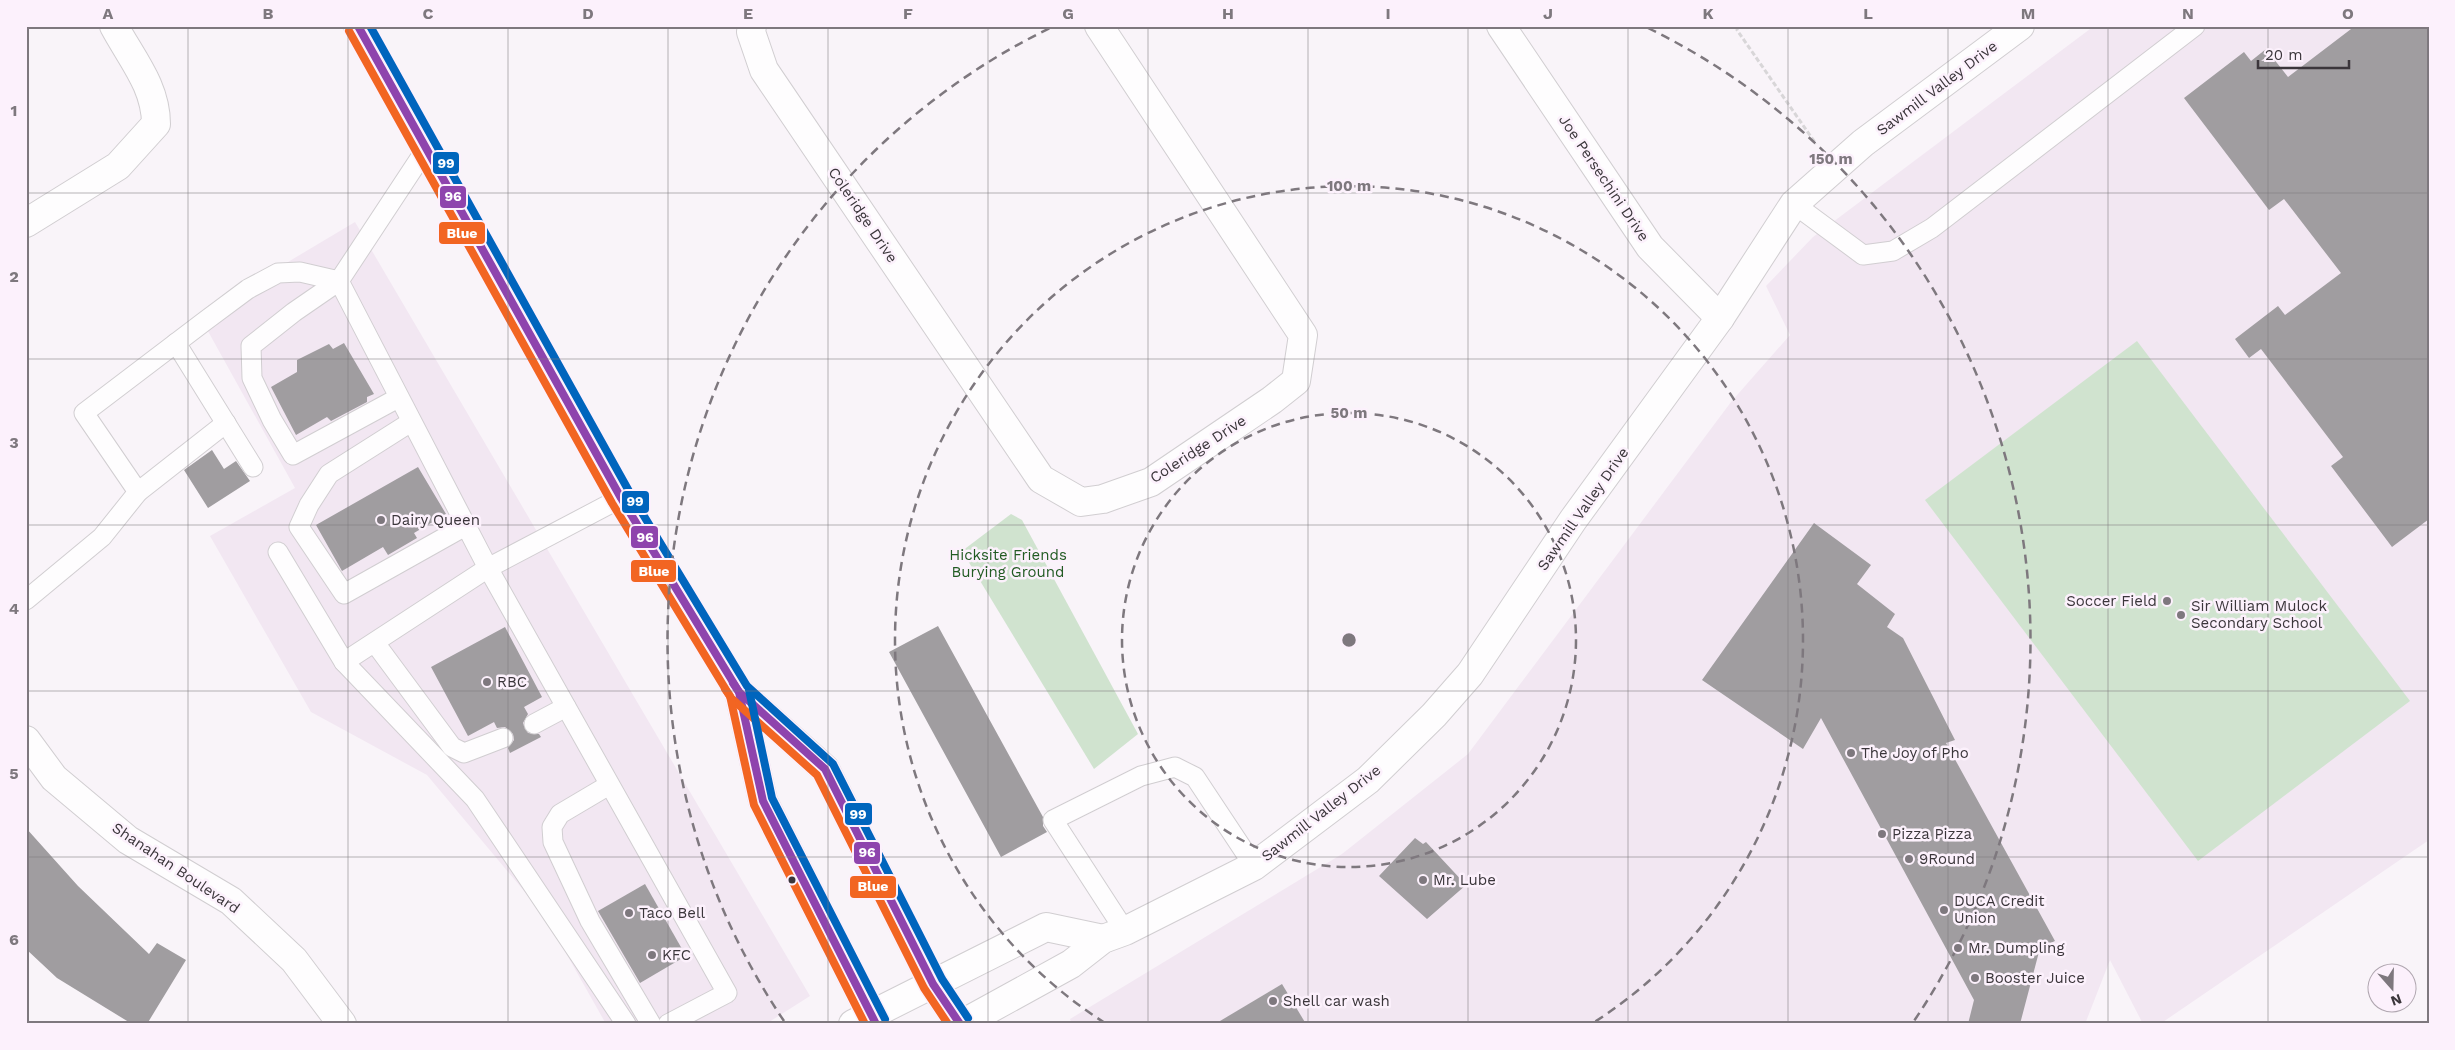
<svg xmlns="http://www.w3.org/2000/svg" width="2455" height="1050" font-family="'Work Sans',sans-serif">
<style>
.built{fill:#f2e7f2}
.green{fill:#d0e3cf}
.building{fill:#a09da0}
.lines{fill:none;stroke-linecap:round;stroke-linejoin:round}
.service-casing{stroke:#d1ced1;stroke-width:21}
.minor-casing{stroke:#d1ced1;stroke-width:30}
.tertiary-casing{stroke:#d1ced1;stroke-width:30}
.primary-casing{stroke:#d5d3d5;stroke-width:30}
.path{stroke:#d8d6d8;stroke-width:3;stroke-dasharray:5 2.5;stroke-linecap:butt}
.service{stroke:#fefdfe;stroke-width:19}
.minor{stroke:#fefdfe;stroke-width:28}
.tertiary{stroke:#fefdfe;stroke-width:28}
.primary{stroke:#e9e4e9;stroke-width:28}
.bus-1-casing{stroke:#fcf1fc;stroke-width:11}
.bus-2-casing{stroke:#fcf1fc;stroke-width:11}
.bus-3-casing{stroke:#fcf1fc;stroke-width:11}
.bus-1{stroke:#8e44ad;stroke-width:8}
.bus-2{stroke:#f26522;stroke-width:8}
.bus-3{stroke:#0065bd;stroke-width:8}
.grid{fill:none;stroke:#7e787e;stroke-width:1;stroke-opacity:0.55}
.ring{fill:none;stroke:#7e787e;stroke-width:2.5;stroke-dasharray:9 6}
.poi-dot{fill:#7e787e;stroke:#fcf1fc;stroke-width:2}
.bus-dot{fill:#3b363b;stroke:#fcf1fc;stroke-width:2}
.labels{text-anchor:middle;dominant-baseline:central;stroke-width:5;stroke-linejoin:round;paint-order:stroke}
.street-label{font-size:15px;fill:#3b363b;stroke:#fcf1fc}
.poi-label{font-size:15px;fill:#3b363b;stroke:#fcf1fc;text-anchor:start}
.park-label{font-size:15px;fill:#225b23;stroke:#fcf1fc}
.centre{fill:#7e787e;stroke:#fcf1fc;stroke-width:2.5}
.ring-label{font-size:15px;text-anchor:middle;font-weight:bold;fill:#7e787e;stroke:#fcf1fc;stroke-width:5;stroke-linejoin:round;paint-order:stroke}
.line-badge{stroke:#fcf1fc;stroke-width:2}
.badge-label{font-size:14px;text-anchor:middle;font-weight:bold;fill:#fff}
.neatline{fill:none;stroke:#7e787e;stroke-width:2}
.grid-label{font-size:16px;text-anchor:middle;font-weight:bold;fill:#7e787e}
</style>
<rect width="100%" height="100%" fill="#f9f4f9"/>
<!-- built -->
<g class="built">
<path d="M2094,26H2429V840L2160,1024H2143L2110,960L2085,1024H1072L1070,1019L1342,854L1468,754L1731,402L1790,335L1766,286L1813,237Z"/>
<path d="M355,222L810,996L766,1024H606L545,916L427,775L311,712L210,536L295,488L199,315Z"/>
</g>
<!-- green -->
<g class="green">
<path d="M2137,341L2410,701L2198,861L1925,500Z"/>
<path d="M1011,514L1022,520L1138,734L1094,769L962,551Z"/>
</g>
<!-- building -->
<g class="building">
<path d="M2355,26H2429V519L2392,547L2331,466L2343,457L2261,349L2249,358L2235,339L2278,306L2285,315L2341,273L2284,199L2269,210L2184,98L2244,52L2251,61L2266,49L2288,77Z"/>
<path d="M344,343L374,394L367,397V402L331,421L327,417L296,435L271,387L297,372V360L329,344L333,349Z"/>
<path d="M212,450L224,469L236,461L250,481L208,508L184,470Z"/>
<path d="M418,467L446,514L414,533L417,538L388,555L383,547L342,571L316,525Z"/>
<path d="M1814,523L1871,565L1857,584L1895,614L1887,627L1903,638L1955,740L1946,743L2055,941L2040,948L2020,1024H1968L1974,1000L1821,718L1803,749L1702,680Z"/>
<path d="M938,626L1043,817V826L1047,832L1001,857L889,652Z"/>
<path d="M505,627L542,697L524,707L528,714L523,723L528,733L539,734L541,737L510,753L508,748L514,740L513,734L505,727L497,728L494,722L468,736L431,667Z"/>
<path d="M26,828L78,886L149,954L157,943L186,960L147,1024H132L57,978L26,949Z"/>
<path d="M1415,838L1423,844L1426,842L1466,885L1427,919L1379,876Z"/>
<path d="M645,884L686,956L640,983L598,911Z"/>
<path d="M1282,984L1306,1024H1215Z"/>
</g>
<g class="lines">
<!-- service casing -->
<g class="service-casing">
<g id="service">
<path d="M1794,204L1863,255L1893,251L1932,228L2195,26"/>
<path d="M176,343L253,467"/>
<path d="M398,398L293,455L272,420L252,378L251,346L294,312L339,281L488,568L727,993L668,1024"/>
<path d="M411,422L329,474L309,505L299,527L344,594L467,525"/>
<path d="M226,423L138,492L84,413L205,321L248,289L278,273L300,272L339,281L426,149"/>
<path d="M278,552L344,662L475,799L626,1024"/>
<path d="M26,600L102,537L138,492"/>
<path d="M375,643L452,747L464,753L503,738"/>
<path d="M344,662L488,568L621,498"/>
<path d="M534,724L566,707"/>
<path d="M609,785L560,814L552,827L553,842L590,921L651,1024"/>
<path d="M1125,931L1053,820L1141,776L1175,767L1195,777L1254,866"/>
</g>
</g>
<!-- minor casing -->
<g class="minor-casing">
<g id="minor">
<path d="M752,26L751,32L764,70L1041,479L1081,502L1103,499L1151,482L1272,400L1296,381L1303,335L1099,26"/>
<path d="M1501,26L1650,247L1720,318"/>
<path d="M26,223L118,166L156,124C156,86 131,58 114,26"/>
<path d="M26,740L54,778L128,840L231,901L294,960L342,1024"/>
</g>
</g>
<!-- tertiary casing -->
<g class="tertiary-casing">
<g id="tertiary">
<path d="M853,1024L1046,927L1103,939"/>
<path d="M962,1024L1071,964L1103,939L1125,931L1254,866L1368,780L1434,715L1470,674L1573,520L1720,318L1794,204L1863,143L2020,26"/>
</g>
</g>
<!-- primary casing -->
<g class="primary-casing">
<g id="primary">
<path d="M358,26L621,498L739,692L825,769L933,984L960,1024"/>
<path d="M739,692L763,801L876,1024"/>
</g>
</g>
<!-- path -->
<path class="path" d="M1738,26L1737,30L1816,144"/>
<!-- service -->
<use href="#service" class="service"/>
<!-- minor -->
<use href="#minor" class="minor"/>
<!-- tertiary -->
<use href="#tertiary" class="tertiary"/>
<!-- primary -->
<use href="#primary" class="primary"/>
<!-- bus-1 casing -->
<g class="bus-1-casing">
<g id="bus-1">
<path d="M358,26L621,498L739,692L825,769L933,984L960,1024"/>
<path d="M733,683L739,692L763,801L876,1024"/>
</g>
</g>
<!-- bus-2 casing -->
<g class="bus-2-casing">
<g id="bus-2">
<path d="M349,31L612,503L731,698L817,775L924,988L948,1024"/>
<path d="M725,689L730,696L754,805L865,1024"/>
</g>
</g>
<!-- bus-3 casing -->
<g class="bus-3-casing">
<g id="bus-3">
<path d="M370,26L630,493L747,686L833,764L942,979L968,1018"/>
<path d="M749,690L772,798L885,1019"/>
</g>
</g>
<!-- bus-1 -->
<use href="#bus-1" class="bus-1"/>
<!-- bus-2 -->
<use href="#bus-2" class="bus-2"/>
<!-- bus-3 -->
<use href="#bus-3" class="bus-3"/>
</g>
<!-- grid -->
<path class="grid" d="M188,26V1024M348,26V1024M508,26V1024M668,26V1024M828,26V1024M988,26V1024M1148,26V1024M1308,26V1024M1468,26V1024M1628,26V1024M1788,26V1024M1948,26V1024M2108,26V1024M2268,26V1024M26,193H2429M26,359H2429M26,525H2429M26,691H2429M26,857H2429"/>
<!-- distance rings -->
<g class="ring">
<circle cx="1349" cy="640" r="227"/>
<path d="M1105 1023A454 454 0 1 1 1593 1023"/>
<path d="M784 1021A681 681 0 0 1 1050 28M1648 28A681 681 0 0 1 1914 1021"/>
</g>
<!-- markers -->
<g class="poi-dot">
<circle cx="381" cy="520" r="5"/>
<circle cx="2167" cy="601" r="5"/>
<circle cx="2181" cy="615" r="5"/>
<circle cx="487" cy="682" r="5"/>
<circle cx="1851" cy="753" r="5"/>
<circle cx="1882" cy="834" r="5"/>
<circle cx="1909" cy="859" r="5"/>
<circle cx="1423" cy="880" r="5"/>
<circle cx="1944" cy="910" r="5"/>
<circle cx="629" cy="913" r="5"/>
<circle cx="1958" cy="948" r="5"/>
<circle cx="652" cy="955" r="5"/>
<circle cx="1975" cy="978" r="5"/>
<circle cx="1273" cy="1001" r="5"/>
</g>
<circle class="bus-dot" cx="792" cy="880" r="4.5"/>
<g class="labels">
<!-- street labels -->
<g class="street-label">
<text transform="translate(1937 88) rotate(-37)">Sawmill Valley Drive</text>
<text transform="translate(1604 178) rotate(56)">Joe Persechini Drive</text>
<text transform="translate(863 215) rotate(56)">Coleridge Drive</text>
<text transform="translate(1198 449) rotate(-33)">Coleridge Drive</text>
<text transform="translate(1583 509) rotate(-55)">Sawmill Valley Drive</text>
<text transform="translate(1321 813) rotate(-38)">Sawmill Valley Drive</text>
<text transform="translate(176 868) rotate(34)">Shanahan Boulevard</text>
</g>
<!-- poi labels -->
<g class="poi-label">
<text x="391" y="520">Dairy Queen</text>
<text x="2157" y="601" text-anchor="end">Soccer Field</text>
<text x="2191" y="606">Sir William Mulock<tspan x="2191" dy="17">Secondary School</tspan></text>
<text x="497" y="682">RBC</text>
<text x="1861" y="753">The Joy of Pho</text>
<text x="1892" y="834">Pizza Pizza</text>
<text x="1919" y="859">9Round</text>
<text x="1433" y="880">Mr. Lube</text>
<text x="1954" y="901">DUCA Credit<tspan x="1954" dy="17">Union</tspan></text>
<text x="639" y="913">Taco Bell</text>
<text x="1968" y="948">Mr. Dumpling</text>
<text x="662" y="955">KFC</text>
<text x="1985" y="978">Booster Juice</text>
<text x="1283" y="1001">Shell car wash</text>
</g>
<!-- park labels -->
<g class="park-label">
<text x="1008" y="555">Hicksite Friends<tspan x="1008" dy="17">Burying Ground</tspan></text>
</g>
</g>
<circle cx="1349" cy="640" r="8" class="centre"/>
<g class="ring-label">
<text x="1831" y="164">150 m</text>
<text x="1349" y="191">100 m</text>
<text x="1349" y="418">50 m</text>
</g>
<g class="line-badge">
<rect x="432" y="151" width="28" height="24" rx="5" fill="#0065bd"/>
<rect x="439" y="185" width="28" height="24" rx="5" fill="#8e44ad"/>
<rect x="438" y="221" width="48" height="24" rx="5" fill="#f26522"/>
<rect x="621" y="490" width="29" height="24" rx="5" fill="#0065bd"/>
<rect x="630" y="525" width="29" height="24" rx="5" fill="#8e44ad"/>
<rect x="630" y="559" width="47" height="24" rx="5" fill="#f26522"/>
<rect x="844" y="802" width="29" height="24" rx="5" fill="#0065bd"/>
<rect x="853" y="841" width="28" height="24" rx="5" fill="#8e44ad"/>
<rect x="849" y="875" width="48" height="24" rx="5" fill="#f26522"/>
</g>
<g class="badge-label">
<text x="446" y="168">99</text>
<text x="453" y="201">96</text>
<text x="462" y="238">Blue</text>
<text x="635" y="506">99</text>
<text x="645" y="542">96</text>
<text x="654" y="576">Blue</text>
<text x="858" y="819">99</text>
<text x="867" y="857">96</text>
<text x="873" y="891">Blue</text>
</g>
<!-- border -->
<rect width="2455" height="1050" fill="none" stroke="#fcf1fc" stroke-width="55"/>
<!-- north arrow -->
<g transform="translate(2392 988) rotate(160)"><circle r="24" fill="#fcf1fc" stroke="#afa6af"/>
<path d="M0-4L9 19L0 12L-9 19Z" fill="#7e787e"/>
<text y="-8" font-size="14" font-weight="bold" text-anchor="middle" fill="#3b363b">N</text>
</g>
<!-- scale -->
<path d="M2258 60v8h91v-8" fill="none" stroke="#3b363b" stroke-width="2.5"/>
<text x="2265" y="60" font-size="15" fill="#3b363b" stroke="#fcf1fc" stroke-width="4" paint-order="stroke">20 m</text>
<rect x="28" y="28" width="2400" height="994" class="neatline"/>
<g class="grid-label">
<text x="108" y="19">A</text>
<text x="268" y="19">B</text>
<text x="428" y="19">C</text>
<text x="588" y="19">D</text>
<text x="748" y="19">E</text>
<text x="908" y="19">F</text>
<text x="1068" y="19">G</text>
<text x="1228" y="19">H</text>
<text x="1388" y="19">I</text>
<text x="1548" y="19">J</text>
<text x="1708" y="19">K</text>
<text x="1868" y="19">L</text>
<text x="2028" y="19">M</text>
<text x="2188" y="19">N</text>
<text x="2348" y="19">O</text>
<text x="14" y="116">1</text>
<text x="14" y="282">2</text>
<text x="14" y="448">3</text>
<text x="14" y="614">4</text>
<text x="14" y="779">5</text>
<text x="14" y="945">6</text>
</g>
</svg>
